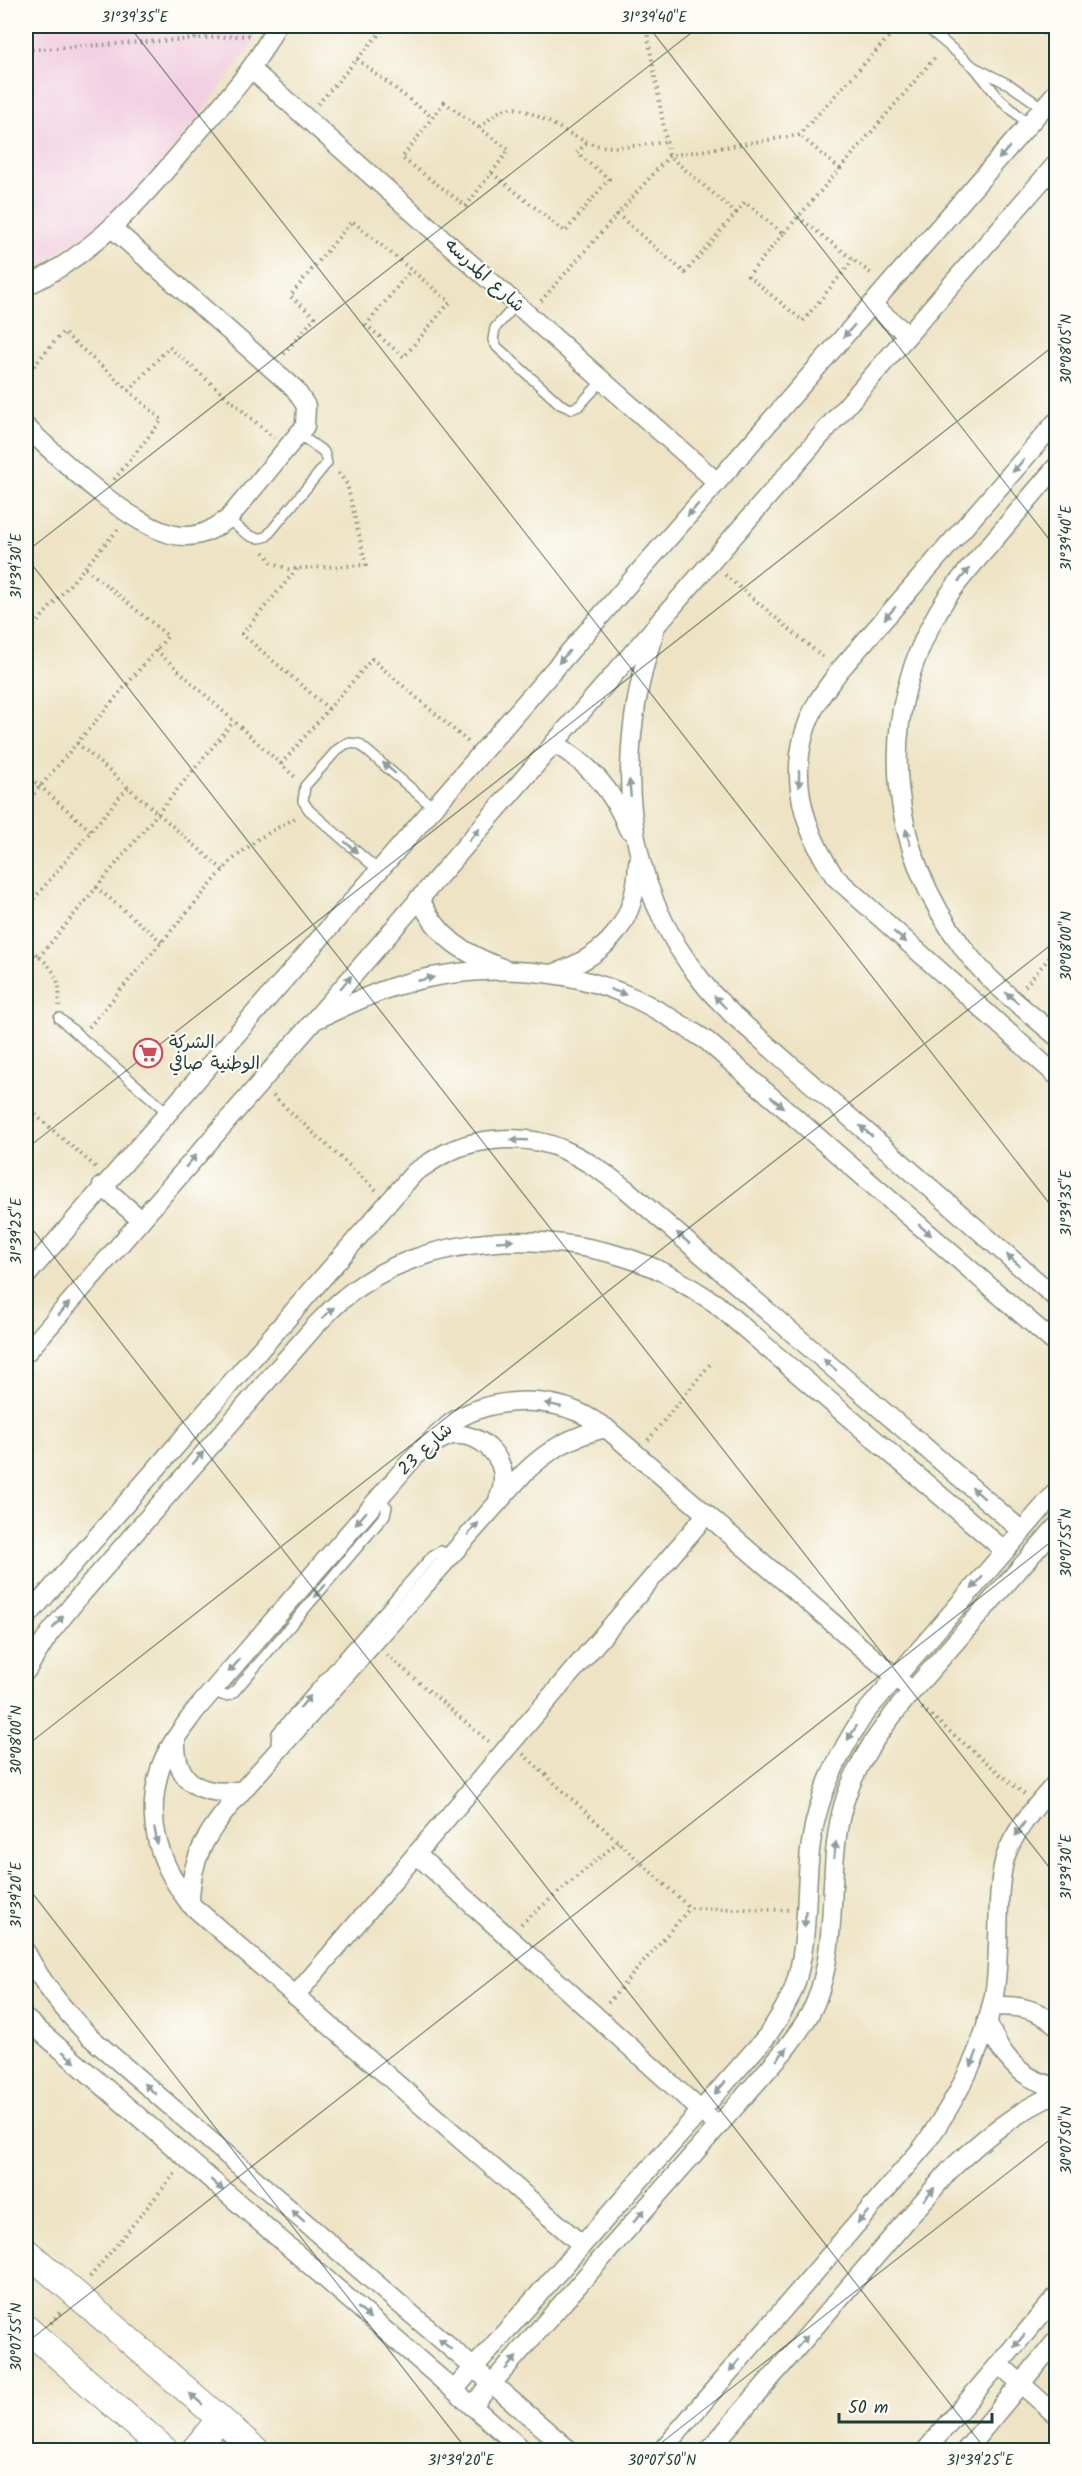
<svg xmlns="http://www.w3.org/2000/svg" width="1082" height="2476" font-family="Kalam,'Playpen Sans Arabic',sans-serif">
<style>
.built{fill:#f2cfe2}
.lines{fill:none;stroke-linecap:round;stroke-linejoin:round}
.lane-casing{stroke:#86907c;stroke-width:12}
.street-casing{stroke:#86907c;stroke-width:21}
.secondary-casing{stroke:#86907c;stroke-width:28}
.path{stroke:#86907c;stroke-width:4;stroke-dasharray:1.5 4.5;stroke-linecap:butt}
.lane{stroke:#fff;stroke-width:9}
.street{stroke:#fff;stroke-width:18}
.secondary{stroke:#fff;stroke-width:26}
.oneway{fill:#8f9e9a}
.ticks{fill:none;stroke:#1f3d34;stroke-width:1.5;stroke-opacity:0.45}
.labels{text-anchor:middle;dominant-baseline:central;stroke-width:4.5;stroke-linejoin:round;paint-order:stroke}
.street-label{font-size:18px;fill:#1f3d34;stroke:#fdfcf7}
.poi-label{font-size:18px;fill:#1f3d34;stroke:#fdfcf7;text-anchor:start}
.neatline{fill:none;stroke:#1f3d34;stroke-width:2}
.ticks-label{font-size:15px;text-anchor:middle;fill:#1f3d34}
</style>
<rect width="100%" height="100%" fill="#fdfcf7"/>
<filter id="ink" filterUnits="userSpaceOnUse"><feTurbulence type="fractalNoise" baseFrequency=".0167" numOctaves="2"/><feDisplacementMap in="SourceGraphic" scale="12" xChannelSelector="R" yChannelSelector="G"/><feConvolveMatrix kernelMatrix="1 2 1 2 8 2 1 2 1" color-interpolation-filters="sRGB"/></filter>
<filter id="wash" filterUnits="userSpaceOnUse"><feTurbulence type="fractalNoise" baseFrequency=".008" numOctaves="4" result="noise"/><feDisplacementMap in="SourceGraphic" scale="24" xChannelSelector="R" yChannelSelector="G"/><feGaussianBlur stdDeviation="1.35" result="paint"/><feColorMatrix in="noise" values="0 0 0 0 0 0 0 0 0 0 0 0 0 0 0 0 0 1.4 0 .05"/><feComposite in="paint" operator="in"/></filter>
<g filter="url(#wash)">
<rect width="100%" height="100%" fill="#eee4c5"/>
<!-- built -->
<path class="built" d="M26,26H261L252,44L191,128L151,174L97,226L26,275Z"/>
</g>
<g filter="url(#ink)">
<g class="lines">
<!-- lane casing -->
<g class="lane-casing">
<g id="lane">
<path d="M925,26L974,67L999,98L1029,125"/>
<path d="M976,68L1010,85L1043,108"/>
<path d="M516,305L495,328L493,340L497,347L560,404L571,409L579,406L602,381"/>
<path d="M228,519C239,527 252,544 267,536L327,463L324,452L300,435"/>
<path d="M378,870L309,810L303,801L305,786L337,750L347,743L359,744L433,807"/>
<path d="M59,1018L167,1112"/>
<path d="M214,1690C220,1695 226,1699 234,1692L385,1515L387,1507L379,1498"/>
<path d="M280,1748L276,1742L277,1733L433,1555L441,1551L450,1555"/>
</g>
</g>
<!-- street casing -->
<g class="street-casing">
<g id="street">
<path d="M251,69L717,482"/>
<path d="M26,286C98,253 148,192 198,132C227,99 257,66 276,26"/>
<path d="M872,305L908,335"/>
<path d="M1056,422L839,671C832,681 824,691 818,701C784,762 799,823 835,877L1056,1075"/>
<path d="M26,427C59,458 141,538 186,536C203,536 215,528 228,519L305,426L306,406L295,389L112,228"/>
<path d="M1056,467C1034,493 1011,520 988,547C969,569 948,592 934,619C875,729 890,850 964,949C989,983 1025,1009 1056,1036"/>
<path d="M654,633C614,755 620,881 704,984C712,995 723,1004 732,1014L1056,1298"/>
<path d="M554,743C589,764 613,790 628,829"/>
<path d="M419,898C439,938 461,952 502,968"/>
<path d="M552,974C607,956 636,923 638,863"/>
<path d="M317,1019C342,1008 367,995 393,987C470,963 562,964 636,999C661,1011 684,1026 707,1041L1056,1344"/>
<path d="M102,1186L140,1219"/>
<path d="M26,1276L1056,93"/>
<path d="M26,1353L1056,164"/>
<path d="M436,1442C441,1440 448,1435 454,1435C479,1433 505,1455 503,1482C503,1488 500,1495 498,1500"/>
<path d="M26,1618L415,1172C425,1166 436,1158 446,1153C480,1136 530,1134 564,1150C587,1160 607,1175 627,1190L1022,1531"/>
<path d="M26,1671L49,1634L78,1598L315,1326C324,1317 334,1306 344,1298C424,1231 554,1228 647,1265C672,1275 693,1289 715,1303L1005,1551"/>
<path d="M176,1738C174,1784 202,1797 243,1790"/>
<path d="M416,1854L709,2118"/>
<path d="M190,1904C190,1853 211,1828 243,1790L524,1473C549,1449 572,1436 606,1428"/>
<path d="M26,1952C43,1985 64,2010 89,2036L569,2450"/>
<path d="M295,1996L706,1515"/>
<path d="M991,2007C1015,2004 1037,2008 1056,2025"/>
<path d="M26,2019L523,2450"/>
<path d="M987,2020C998,2052 1020,2081 1056,2086"/>
<path d="M582,2245L190,1904C158,1862 144,1819 161,1766C168,1746 183,1728 195,1711L416,1455C427,1445 438,1434 450,1424C484,1399 539,1395 578,1412C588,1416 597,1423 606,1428L912,1691"/>
<path d="M999,2364L1056,2415"/>
<path d="M454,2390L767,2036C777,2021 787,2006 794,1988C810,1941 804,1891 811,1843C818,1794 839,1753 865,1713L1056,1492"/>
<path d="M472,2406L784,2051C796,2035 809,2019 816,2001C839,1942 827,1875 841,1814C852,1768 879,1731 908,1696L1056,1527"/>
<path d="M662,2450L923,2147C956,2100 983,2052 994,1995C1002,1952 994,1899 1005,1858C1014,1830 1037,1805 1056,1783"/>
<path d="M709,2450L949,2171C982,2139 1015,2112 1056,2094"/>
<path d="M926,2450L1056,2297"/>
<path d="M966,2450L1056,2341"/>
</g>
</g>
<!-- secondary casing -->
<g class="secondary-casing">
<g id="secondary">
<path d="M26,2251L256,2450"/>
<path d="M26,2328L165,2450"/>
<path d="M194,2450L220,2419"/>
</g>
</g>
<!-- path -->
<g class="path">
<path d="M195,26L196,39"/>
<path d="M759,26L764,30L769,26"/>
<path d="M1034,26L1056,44"/>
<path d="M955,33L961,26"/>
<path d="M26,50L251,35"/>
<path d="M357,59L432,117"/>
<path d="M444,102L509,150L466,206L402,158Z"/>
<path d="M318,104L386,26"/>
<path d="M480,128C488,121 498,109 510,108C532,107 572,139 596,145C617,150 644,144 666,142"/>
<path d="M840,169L937,55"/>
<path d="M492,173L565,232L609,179L577,153L587,142"/>
<path d="M736,213L745,202L783,234L840,169L799,135"/>
<path d="M617,214L685,273L736,213L669,156L646,26"/>
<path d="M798,217L873,275"/>
<path d="M783,234L748,276L803,321L853,260"/>
<path d="M541,301L669,156L799,135L899,26"/>
<path d="M284,354L315,317L290,296L352,221L450,302L404,357L366,325L411,270"/>
<path d="M26,375L63,332L162,420L113,481"/>
<path d="M129,391L169,347L274,438"/>
<path d="M264,552L272,562L288,569L366,565L347,484L337,471"/>
<path d="M297,569L242,634L329,709"/>
<path d="M725,575L825,659"/>
<path d="M26,635L120,527"/>
<path d="M156,650L295,777"/>
<path d="M77,743L223,870"/>
<path d="M281,764L372,659L468,742"/>
<path d="M26,774L91,831"/>
<path d="M26,803L168,636L84,567"/>
<path d="M96,887L162,942"/>
<path d="M26,908L128,787"/>
<path d="M26,946C50,966 62,972 59,1006"/>
<path d="M39,957L234,721"/>
<path d="M1025,986L1056,950"/>
<path d="M89,1027L231,861L258,839L297,817"/>
<path d="M273,1096L376,1190"/>
<path d="M26,1107L98,1169"/>
<path d="M648,1440L712,1362"/>
<path d="M387,1655L489,1742"/>
<path d="M922,1708L1024,1794"/>
<path d="M523,1754L690,1908L788,1910"/>
<path d="M521,1924L618,1842"/>
<path d="M608,2003L690,1908"/>
<path d="M90,2277L177,2171"/>
<path d="M51,2323L62,2310"/>
</g>
<!-- lane -->
<use href="#lane" class="lane"/>
<!-- street -->
<use href="#street" class="street"/>
<!-- secondary -->
<use href="#secondary" class="secondary"/>
</g>
<!-- one-way arrows -->
<defs><path id="oneway-solid" d="M-6-.8H1V-3.2L6.5 0L1 3.2V.8H-6Z" transform="scale(1.5)"/></defs>
<g class="oneway">
<use href="#oneway-solid" transform="translate(1004 153) rotate(131)"/>
<use href="#oneway-solid" transform="translate(849 331) rotate(131)"/>
<use href="#oneway-solid" transform="translate(1018 466) rotate(131)"/>
<use href="#oneway-solid" transform="translate(693 510) rotate(131)"/>
<use href="#oneway-solid" transform="translate(964 575) rotate(-50)"/>
<use href="#oneway-solid" transform="translate(890 613) rotate(131)"/>
<use href="#oneway-solid" transform="translate(564 657) rotate(131)"/>
<use href="#oneway-solid" transform="translate(389 768) rotate(-139)"/>
<use href="#oneway-solid" transform="translate(799 779) rotate(90)"/>
<use href="#oneway-solid" transform="translate(630 788) rotate(-95)"/>
<use href="#oneway-solid" transform="translate(474 835) rotate(-49)"/>
<use href="#oneway-solid" transform="translate(908 837) rotate(-106)"/>
<use href="#oneway-solid" transform="translate(351 847) rotate(41)"/>
<use href="#oneway-solid" transform="translate(900 937) rotate(41)"/>
<use href="#oneway-solid" transform="translate(426 979) rotate(-13)"/>
<use href="#oneway-solid" transform="translate(346 982) rotate(-49)"/>
<use href="#oneway-solid" transform="translate(618 992) rotate(20)"/>
<use href="#oneway-solid" transform="translate(1012 998) rotate(-139)"/>
<use href="#oneway-solid" transform="translate(720 1002) rotate(-134)"/>
<use href="#oneway-solid" transform="translate(777 1102) rotate(41)"/>
<use href="#oneway-solid" transform="translate(866 1131) rotate(-139)"/>
<use href="#oneway-solid" transform="translate(519 1140) rotate(-178)"/>
<use href="#oneway-solid" transform="translate(191 1161) rotate(-49)"/>
<use href="#oneway-solid" transform="translate(925 1230) rotate(41)"/>
<use href="#oneway-solid" transform="translate(683 1238) rotate(-139)"/>
<use href="#oneway-solid" transform="translate(505 1241) rotate(-3)"/>
<use href="#oneway-solid" transform="translate(1013 1260) rotate(-139)"/>
<use href="#oneway-solid" transform="translate(64 1309) rotate(-49)"/>
<use href="#oneway-solid" transform="translate(328 1313) rotate(-44)"/>
<use href="#oneway-solid" transform="translate(830 1365) rotate(-139)"/>
<use href="#oneway-solid" transform="translate(553 1405) rotate(-167)"/>
<use href="#oneway-solid" transform="translate(198 1458) rotate(-49)"/>
<use href="#oneway-solid" transform="translate(978 1493) rotate(-139)"/>
<use href="#oneway-solid" transform="translate(361 1518) rotate(131)"/>
<use href="#oneway-solid" transform="translate(473 1529) rotate(-49)"/>
<use href="#oneway-solid" transform="translate(977 1583) rotate(131)"/>
<use href="#oneway-solid" transform="translate(320 1591) rotate(131)"/>
<use href="#oneway-solid" transform="translate(58 1622) rotate(-51)"/>
<use href="#oneway-solid" transform="translate(234 1666) rotate(131)"/>
<use href="#oneway-solid" transform="translate(305 1702) rotate(-49)"/>
<use href="#oneway-solid" transform="translate(852 1733) rotate(123)"/>
<use href="#oneway-solid" transform="translate(1020 1829) rotate(124)"/>
<use href="#oneway-solid" transform="translate(156 1836) rotate(79)"/>
<use href="#oneway-solid" transform="translate(835 1850) rotate(-84)"/>
<use href="#oneway-solid" transform="translate(805 1919) rotate(94)"/>
<use href="#oneway-solid" transform="translate(782 2054) rotate(-50)"/>
<use href="#oneway-solid" transform="translate(69 2057) rotate(41)"/>
<use href="#oneway-solid" transform="translate(974 2059) rotate(112)"/>
<use href="#oneway-solid" transform="translate(720 2088) rotate(131)"/>
<use href="#oneway-solid" transform="translate(150 2089) rotate(-139)"/>
<use href="#oneway-solid" transform="translate(217 2185) rotate(41)"/>
<use href="#oneway-solid" transform="translate(929 2194) rotate(-49)"/>
<use href="#oneway-solid" transform="translate(298 2216) rotate(-139)"/>
<use href="#oneway-solid" transform="translate(639 2216) rotate(-49)"/>
<use href="#oneway-solid" transform="translate(863 2217) rotate(131)"/>
<use href="#oneway-solid" transform="translate(364 2313) rotate(41)"/>
<use href="#oneway-solid" transform="translate(1019 2341) rotate(130)"/>
<use href="#oneway-solid" transform="translate(802 2342) rotate(-49)"/>
<use href="#oneway-solid" transform="translate(445 2344) rotate(-139)"/>
<use href="#oneway-solid" transform="translate(511 2363) rotate(-49)"/>
<use href="#oneway-solid" transform="translate(735 2365) rotate(131)"/>
<use href="#oneway-solid" transform="translate(196 2399) rotate(-139)"/>
</g>
</g>
<!-- ticks -->
<path class="ticks" d="M129,26L1056,1212M648,26L1056,548M26,552L700,26M26,557L1056,1876M26,1149L1056,344M26,1221L986,2450M26,1746L1056,941M26,1885L467,2450M26,2343L1056,1538M652,2450L1056,2135"/>
<!-- icons -->
<defs>
<g id="supermarket-ring" transform="scale(1.5)"><circle r="9.5" fill="#fdfcf7" stroke="#d1495b" stroke-width="1.5"/><path d="M-6-5.5h2.5l.6 2H6L4.5 2H-2.5L-4.4-4H-6ZM-1.5 3.2a1.3 1.3 0 1 0 .1 0ZM3 3.2a1.3 1.3 0 1 0 .1 0Z" fill="#d1495b"/></g>
</defs>
<g fill-rule="evenodd">
<use href="#supermarket-ring" x="148" y="1053"/>
</g>
<g class="labels">
<!-- street labels -->
<g class="street-label">
<text transform="translate(484 276) rotate(42)">شارع المدرسه</text>
<text transform="translate(426 1450) rotate(-43)">شارع 23</text>
</g>
<!-- poi labels -->
<g class="poi-label">
<text x="169" y="1043">الشركة<tspan x="169" dy="21">الوطنية صافي</tspan></text>
</g>
</g>
<!-- margin -->
<rect width="1082" height="2476" fill="none" stroke="#fdfcf7" stroke-width="66"/>
<!-- scale -->
<path d="M839 2413v9h153v-9" fill="none" stroke="#1f3d34" stroke-width="3"/>
<text x="848" y="2413" font-size="18" fill="#1f3d34" stroke="#fdfcf7" stroke-width="4.5" paint-order="stroke">50 m</text>
<rect x="33" y="33" width="1016" height="2410" class="neatline"/>
<g class="ticks-label">
<text x="135" y="22">31°39'35"E</text>
<text x="654" y="22">31°39'40"E</text>
<text transform="translate(1066 349) rotate(-90)" y="5">30°08'05"N</text>
<text transform="translate(1066 538) rotate(-90)" y="5">31°39'40"E</text>
<text transform="translate(16 566) rotate(-90)" y="5">31°39'30"E</text>
<text transform="translate(1066 946) rotate(-90)" y="5">30°08'00"N</text>
<text transform="translate(1066 1203) rotate(-90)" y="5">31°39'35"E</text>
<text transform="translate(16 1231) rotate(-90)" y="5">31°39'25"E</text>
<text transform="translate(1066 1543) rotate(-90)" y="5">30°07'55"N</text>
<text transform="translate(16 1740) rotate(-90)" y="5">30°08'00"N</text>
<text transform="translate(1066 1867) rotate(-90)" y="5">31°39'30"E</text>
<text transform="translate(16 1895) rotate(-90)" y="5">31°39'20"E</text>
<text transform="translate(1066 2140) rotate(-90)" y="5">30°07'50"N</text>
<text transform="translate(16 2337) rotate(-90)" y="5">30°07'55"N</text>
<text x="461" y="2465">31°39'20"E</text>
<text x="662" y="2465">30°07'50"N</text>
<text x="980" y="2465">31°39'25"E</text>
</g>
</svg>
